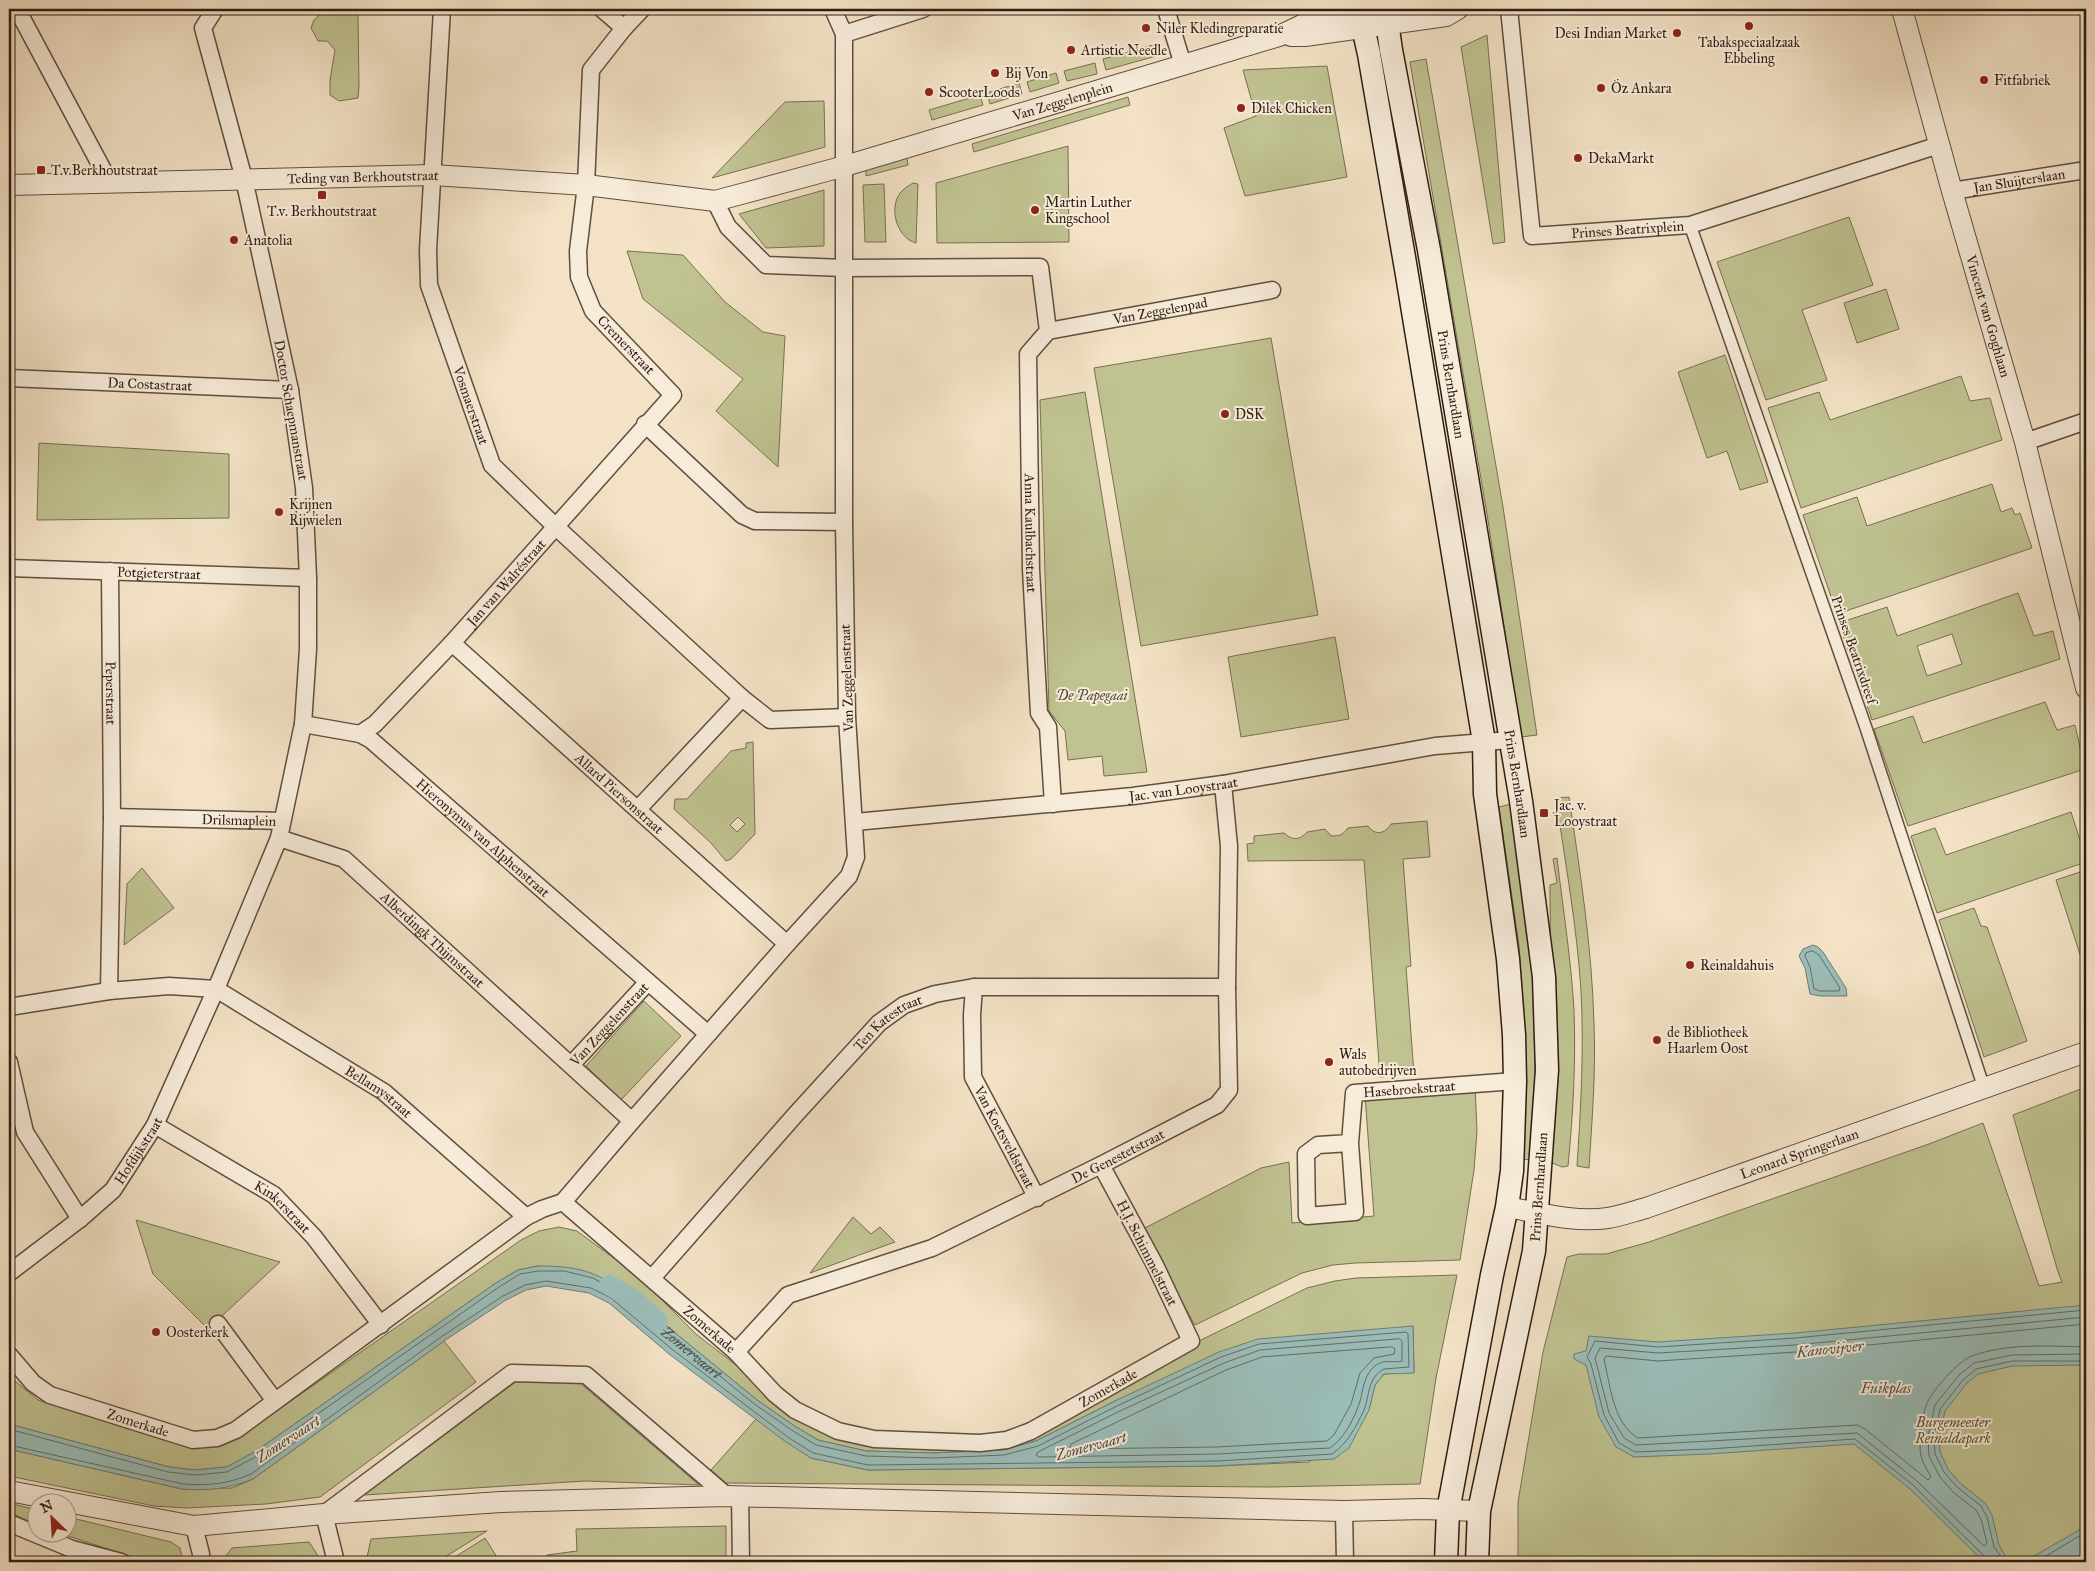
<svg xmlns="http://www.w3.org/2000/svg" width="2095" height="1571" font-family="'IM FELL Great Primer',serif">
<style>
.green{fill:#c0c291;stroke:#777052;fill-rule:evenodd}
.water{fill:#9bbdb8;stroke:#6f7d76}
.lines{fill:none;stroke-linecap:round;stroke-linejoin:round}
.shore{stroke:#646d65;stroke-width:1}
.canal{stroke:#9bbdb8;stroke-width:20}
.pedestrian-casing{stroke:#5f4e3f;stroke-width:14}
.minor-casing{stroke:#5f4e3f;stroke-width:19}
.tertiary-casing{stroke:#5f4e3f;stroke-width:22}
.secondary-casing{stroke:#2e1d12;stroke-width:25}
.pedestrian{stroke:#f7ecda;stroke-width:11}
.minor{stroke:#f7ecda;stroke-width:16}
.tertiary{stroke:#f7ecda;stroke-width:20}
.secondary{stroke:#f7ecda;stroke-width:22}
.poi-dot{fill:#8f2418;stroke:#f7ecda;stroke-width:2}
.labels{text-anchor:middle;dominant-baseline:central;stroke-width:4;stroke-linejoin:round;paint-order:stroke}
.poi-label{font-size:14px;fill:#2e1d12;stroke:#f7ecda;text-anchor:start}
.street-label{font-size:14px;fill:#2e1d12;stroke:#f7ecda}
.park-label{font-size:14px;font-style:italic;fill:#5a4f38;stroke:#f7ecda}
.water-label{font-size:15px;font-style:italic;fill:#4f4d44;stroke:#f7ecda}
</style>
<rect width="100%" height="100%" fill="#f3e2c6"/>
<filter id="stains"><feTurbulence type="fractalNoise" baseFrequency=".004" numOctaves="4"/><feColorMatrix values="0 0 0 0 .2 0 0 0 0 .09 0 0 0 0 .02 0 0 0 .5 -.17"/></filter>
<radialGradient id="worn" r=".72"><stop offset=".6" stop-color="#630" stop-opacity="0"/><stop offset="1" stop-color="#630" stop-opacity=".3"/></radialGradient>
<!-- green -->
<g class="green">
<path d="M325,9H355L358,17L359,86L358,98L339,101L330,95V80L335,50L327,41H318L311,28L314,20Z"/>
<path d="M1487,35L1505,242L1493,244L1461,47Z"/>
<path d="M1157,44L1160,55L1106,70L1103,59Z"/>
<path d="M1426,59L1503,507L1537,735L1521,737L1487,514L1410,62Z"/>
<path d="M1095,63L1097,74L1067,81L1064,71Z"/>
<path d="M1327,66L1347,177L1245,196L1224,128L1256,116L1243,70Z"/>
<path d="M1056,73L1059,83L1030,92L1027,82Z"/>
<path d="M1019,83L1022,94L990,104L987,93Z"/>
<path d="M980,95L983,105L932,120L929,110Z"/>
<path d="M1128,97L1130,105L974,152L972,144Z"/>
<path d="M824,101L825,147L712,178L785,102Z"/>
<path d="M1068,146L1069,242L937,243L936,183Z"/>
<path d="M907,158L908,165L866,176V169Z"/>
<path d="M913,183L918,184L916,243C896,238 887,204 903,190C906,187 910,185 913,183Z"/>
<path d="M884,184L886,242H865L863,185Z"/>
<path d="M824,190V246L766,248L739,214Z"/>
<path d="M1849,217L1873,285L1802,310L1827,380L1766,400L1717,262Z"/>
<path d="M627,251L683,255L725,302L763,332L785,336L778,467L716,411L743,379L643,299Z"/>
<path d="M1886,289L1899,329L1857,343L1844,303Z"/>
<path d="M1271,338L1318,615L1141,646L1094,368Z"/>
<path d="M1725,355L1768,482L1740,490L1727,451L1707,458L1678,372Z"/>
<path d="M1961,376L1970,401L1990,398L2002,440L1801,508L1768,408L1819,392L1830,420Z"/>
<path d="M1085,392L1147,772L1104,776L1102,756L1068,760L1065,731L1049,711L1040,400Z"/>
<path d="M39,443L229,454V518L37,520Z"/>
<path d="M1992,484L2001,512L2012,508L2015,515L2020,513L2032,548L1837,614L1803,515L1857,497L1867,526Z"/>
<path d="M2018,593L2034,636L2053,631L2060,659L1872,720L1839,623L1887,607L1897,636ZM1952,634L1962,664L1927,676L1917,646Z"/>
<path d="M1335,637L1349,719L1241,737L1228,657Z"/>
<path d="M2045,702L2057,730L2075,725L2085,769L1908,826L1874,729L1913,716L1923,743Z"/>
<path d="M753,742L755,834L731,859L726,861L711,843L674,809L675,799H687L731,751L746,748V743ZM738,817L745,824L737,832L730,825Z"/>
<path d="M1569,797C1580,872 1592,947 1594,1024C1596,1072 1592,1120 1589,1168L1577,1166C1581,1108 1584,1049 1581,991C1577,926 1565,862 1556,798Z"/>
<path d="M1511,804C1517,853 1526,902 1531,951C1537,1021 1536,1090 1531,1160L1521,1159L1524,1024L1519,945L1499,807Z"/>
<path d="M2071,812L2080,840L2086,838V862L1937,913L1911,836L1935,828L1946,855Z"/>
<path d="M1427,821L1430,857L1403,859L1411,966L1406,967L1414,1074L1380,1077L1364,860L1248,861L1247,844L1254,843V836L1284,833C1293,841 1300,840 1307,832L1325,829L1331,836C1339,836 1343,835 1348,828L1368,826C1375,836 1385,834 1391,824Z"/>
<path d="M1557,858C1563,909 1571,959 1574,1010C1576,1062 1573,1115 1568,1166L1562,1167L1552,1163L1550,885L1557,883L1553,859Z"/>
<path d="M142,868L174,908L124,945L127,884Z"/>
<path d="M2086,870V973L2056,880Z"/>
<path d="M1974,908L1981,926L1987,927L2027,1041L1984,1057L1939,920Z"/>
<path d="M644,1001L681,1036L621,1100L586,1066Z"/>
<path d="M1475,1086L1477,1131L1474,1170L1460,1260L1355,1263L1333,1265L1302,1273L1195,1325L1141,1230L1261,1168L1289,1162L1292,1223L1374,1216L1365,1096Z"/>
<path d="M2086,1087V1562H1518V1502L1543,1352L1567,1257L1579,1254H1606L1649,1242L1929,1144L1983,1123L2039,1286L2062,1282L2058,1272L2013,1115Z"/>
<path d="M853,1217L871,1234L880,1227L895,1242L810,1273Z"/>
<path d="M136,1220L280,1262L208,1329L153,1274Z"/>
<path d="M559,1227L577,1231L615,1259L654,1292L696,1334L813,1425L981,1448L1060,1420L1203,1339L1307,1288L1335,1281L1356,1278L1457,1275L1436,1378L1420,1484L1271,1487L726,1483L711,1470L756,1419L811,1458L868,1470L1217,1466L1309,1462L1369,1410L1375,1385L1384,1374L1414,1372L1413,1326L1115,1401L1036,1441L1003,1450L933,1453L866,1451L818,1440L796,1427L757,1400L619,1287L538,1266L518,1270L496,1283L256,1451L227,1467L195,1470L169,1467L9,1424V1373L14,1380L38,1400L146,1433L195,1446H219L248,1431L521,1240L539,1231Z"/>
<path d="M444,1341L476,1382L320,1497L266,1504L186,1508L154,1506L9,1476V1449L182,1489L232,1488L253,1479Z"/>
<path d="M517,1381L580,1383L699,1485L585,1481L364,1495Z"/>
<path d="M9,1503L37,1510V1525L9,1512Z"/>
<path d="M68,1517L171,1542L180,1548L183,1562H148L62,1534H68Z"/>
<path d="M726,1526V1562H548L547,1555L577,1551L576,1529Z"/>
<path d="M487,1531L437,1562H366L371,1539Z"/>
<path d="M485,1538L500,1562H447Z"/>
<path d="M309,1542L322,1562H221L232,1548Z"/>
</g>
<!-- water -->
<g class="water">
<path d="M1813,945L1818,947L1823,952L1846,988L1847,996H1820L1810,994L1805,968L1799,956L1803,949Z"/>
<path d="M538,1266C573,1266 588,1269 619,1287L757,1400L796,1427L818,1440L866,1451L933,1453L1003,1450L1036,1441L1115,1401L1219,1352L1258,1339L1413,1326L1414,1373L1384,1374L1375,1385L1369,1410L1349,1448L1334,1459L1217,1466L868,1470L811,1458L786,1442L669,1354L609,1303L589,1293L546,1286L526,1290L506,1300L444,1341L253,1479C229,1489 208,1491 182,1489L9,1449V1424L169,1467L195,1470L227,1467L256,1451L496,1283L518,1270Z"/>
<path d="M2086,1305V1365L2012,1366L1978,1374L1967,1383L1945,1411L1939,1438L1940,1452L1948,1469L1960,1483L1985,1503L1992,1515L1999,1545L2006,1557L2017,1562H1984L1910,1489L1854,1444L1709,1454L1634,1457L1616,1447L1599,1417L1586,1365L1574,1359V1354L1586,1351L1589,1336L1658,1342L1795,1333Z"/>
<path d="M2086,1526V1553L2063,1562H2024Z"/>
</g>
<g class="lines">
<!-- shore -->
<g class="shore">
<path d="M1813,951L1819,955L1840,988L1839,991H1820L1814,989L1810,967L1805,956L1806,953Z"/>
<path d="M2086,1317L1795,1345L1658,1353L1600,1348L1595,1358L1609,1413L1624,1438L1636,1445L1857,1433L1917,1481L1984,1546L1987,1543L1981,1519L1976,1510L1953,1492L1940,1477L1929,1456L1928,1437L1935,1405L1959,1375L1974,1363L2012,1355L2086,1354"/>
<path d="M2086,1324L1796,1352L1658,1361L1606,1356L1604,1359C1610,1384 1613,1424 1638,1438L1857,1425L1865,1429L1928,1480L1931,1477C1928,1471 1923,1464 1921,1456C1918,1443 1922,1417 1927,1403C1933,1390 1958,1361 1972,1356C2007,1343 2049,1346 2086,1347"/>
<path d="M1400,1339L1402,1341V1361C1395,1363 1386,1360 1380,1363C1362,1371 1364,1393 1358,1407C1352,1423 1343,1439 1330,1448L1217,1454L1039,1457L1036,1455L1038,1452L1120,1411L1224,1363L1260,1350Z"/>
<path d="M1392,1347L1395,1349L1394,1354L1374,1358L1360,1373L1351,1404L1334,1435L1327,1441L1216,1447L1072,1449L1070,1447L1071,1444L1226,1370L1262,1357Z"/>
<path id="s1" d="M9,1429L168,1472L195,1475L227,1472L259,1455L499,1287L520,1274L538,1271H564L593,1278L616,1291L753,1403L793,1431L816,1445L866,1456L933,1458L1004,1455L1038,1446L1117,1406L1221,1357L1259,1344L1406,1332L1408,1334L1409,1367L1384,1369C1367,1378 1370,1395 1364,1410C1356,1427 1347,1444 1332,1454L1217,1461L868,1465L813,1453L789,1438L673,1350L611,1298L591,1288L546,1281L525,1285L503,1296L441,1337L251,1474C228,1484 208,1486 183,1484L9,1445"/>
<path d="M1987,1562L1985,1557L1913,1485L1855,1439L1709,1449L1635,1452L1619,1443L1604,1415L1591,1364L1587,1357L1595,1341L1658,1347L1795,1338L2086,1310"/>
<path d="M2005,1562L1994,1547L1987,1517L1981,1506L1957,1487L1944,1472L1935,1454L1934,1437L1940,1409L1963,1380L1976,1369L2012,1361H2086"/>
<path d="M2036,1562L2086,1532"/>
</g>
<!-- canal -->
<path class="canal" d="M609,1285L633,1299L658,1321"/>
<!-- pedestrian casing -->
<g class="pedestrian-casing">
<path id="pedestrian" d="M1690,225L1866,728L1984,1088"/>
</g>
<!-- minor casing -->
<g class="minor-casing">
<g id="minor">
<path d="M17,9L110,183"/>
<path id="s2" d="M442,9L428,250L429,285L492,465L556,527L742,698"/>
<path d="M602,9L624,28L642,9"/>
<path d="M833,9L844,34"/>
<path d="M1166,9L1183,65"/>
<path id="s3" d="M1509,9L1532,236L1690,225L1939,145"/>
<path id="s4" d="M1952,191L2086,170"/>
<path id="s5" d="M715,201L728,227L766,265L844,268L1040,267L1048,331L1028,354L1031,570L1039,713L1048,727L1053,804"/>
<path id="s6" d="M1048,331L1272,290"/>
<path id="s7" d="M9,378L290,390"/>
<path d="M645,424L742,515L755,521L844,522"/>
<path d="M2025,442L2086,421"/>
<path id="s8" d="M9,568L308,578"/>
<path id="s9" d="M110,571L112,817"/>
<path id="s10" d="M452,643L787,944"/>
<path id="s11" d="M303,724L360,734L371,740L708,1034"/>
<path id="s12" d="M360,734L375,724L452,643L673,395L593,311L579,277L578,251L586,185L591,70L624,28"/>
<path d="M638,809L742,698L770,720L847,717"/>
<path id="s13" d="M855,822L1133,796L1223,784L1435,746L1510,740"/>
<path id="s14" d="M279,838L344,859L632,1121"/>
<path id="s15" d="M974,987L972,1015L973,1077L1037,1198"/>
<path id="s16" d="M109,991L112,817L282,821"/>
<path id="s17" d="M9,1007L109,991L169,986L216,989L384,1092L526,1217"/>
<path d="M9,1062L25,1132L80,1219"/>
<path id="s18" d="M571,1065L648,982"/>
<path id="s19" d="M155,1125L274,1195L314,1237L381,1325"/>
<path id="s20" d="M1350,1143L1318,1145L1306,1154L1307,1216L1355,1212L1350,1143L1354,1093L1515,1081"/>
<path d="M563,1202L632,1121L787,944L849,876L856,857L847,717L844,522V34L923,9"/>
<path id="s21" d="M563,1202L736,1352L775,1394L795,1410L838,1431L874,1439L980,1443L1007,1440L1031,1431L1191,1341L1155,1265L1101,1165"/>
<path id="s22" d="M9,1273L80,1219L113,1190L155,1125L216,989L279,838L303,724L308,649V578L304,488L290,390L244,179L203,28L215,9"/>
<path id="s23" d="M652,1278L796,1114L879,1023L904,1005L935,994L974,987H1227"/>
<path d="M218,1324L275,1401"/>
<path id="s24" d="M736,1352L788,1295L932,1248L1101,1165L1217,1105L1229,1090L1227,987L1229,846L1223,784"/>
<path id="s25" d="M9,1355L33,1383L50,1395L193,1440L217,1438L236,1430L526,1217L542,1209L563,1202"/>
<path d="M740,1496L741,1562"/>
<path d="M1344,1511L1345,1562"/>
<path d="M9,1523L72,1549L121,1562"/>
<path d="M194,1526L201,1554V1562"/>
<path d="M336,1562L324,1514L512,1373L586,1375L727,1496"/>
</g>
</g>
<!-- tertiary casing -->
<g class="tertiary-casing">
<g id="tertiary">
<path id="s26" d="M1902,9L1952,191L2025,442L2086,688"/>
<path d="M1291,36H1305L1446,16L1458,9"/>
<path id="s27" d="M9,185L433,175L586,185L715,201L845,166L1183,65L1279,36L1304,24L1330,16L1388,9"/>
<path id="s28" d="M1507,1207C1540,1213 1575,1223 1608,1218C1621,1216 1634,1211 1646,1208L2086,1052"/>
<path d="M9,1491L194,1526L324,1514L501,1502L727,1496L1344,1511L1423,1509L1479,1511"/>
</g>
</g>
<!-- secondary casing -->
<g class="secondary-casing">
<g id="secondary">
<path d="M1359,9L1369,54L1406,269L1484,742L1485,794L1508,959L1514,1035L1515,1081L1512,1171L1507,1207L1492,1275L1448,1511L1446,1562"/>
<path id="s29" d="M1385,9L1391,50L1429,250L1521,801L1544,977L1547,1070L1534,1251L1479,1511L1477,1562"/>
</g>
</g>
<!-- pedestrian -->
<use href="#pedestrian" class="pedestrian"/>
<!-- minor -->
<use href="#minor" class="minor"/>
<!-- tertiary -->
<use href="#tertiary" class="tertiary"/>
<!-- secondary -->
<use href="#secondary" class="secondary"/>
</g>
<!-- markers -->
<g class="poi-dot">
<circle cx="1749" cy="26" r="5"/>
<circle cx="1146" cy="28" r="5"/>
<circle cx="1677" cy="33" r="5"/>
<circle cx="1071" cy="50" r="5"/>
<circle cx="995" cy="73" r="5"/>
<circle cx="1984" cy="80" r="5"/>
<circle cx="1601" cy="88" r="5"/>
<circle cx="929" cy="92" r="5"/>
<circle cx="1241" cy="108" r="5"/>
<circle cx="1578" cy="158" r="5"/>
<rect x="36" y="165" width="10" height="10" rx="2.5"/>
<rect x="317" y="190" width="10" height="10" rx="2.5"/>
<circle cx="1035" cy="210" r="5"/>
<circle cx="234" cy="240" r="5"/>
<circle cx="1225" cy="414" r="5"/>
<circle cx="279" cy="512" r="5"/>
<rect x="1539" y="808" width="10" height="10" rx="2.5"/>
<circle cx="1690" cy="965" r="5"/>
<circle cx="1657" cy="1040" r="5"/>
<circle cx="1329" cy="1062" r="5"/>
<circle cx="156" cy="1332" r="5"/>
</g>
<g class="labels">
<!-- poi labels -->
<g class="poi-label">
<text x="1156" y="28">Niler Kledingreparatie</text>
<text x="1667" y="33" text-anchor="end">Desi Indian Market</text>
<text x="1749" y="42" text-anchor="middle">Tabakspeciaalzaak<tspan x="1749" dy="16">Ebbeling</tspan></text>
<text x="1081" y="50">Artistic Needle</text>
<text x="1005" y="73">Bij Von</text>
<text x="1994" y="80">Fitfabriek</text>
<text x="1611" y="88">Öz Ankara</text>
<text x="939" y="92">ScooterLoods</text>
<text x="1251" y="108">Dilek Chicken</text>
<text x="1588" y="158">DekaMarkt</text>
<text x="51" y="170">T.v.Berkhoutstraat</text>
<text x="1045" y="202">Martin Luther<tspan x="1045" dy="16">Kingschool</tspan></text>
<text x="322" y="211" text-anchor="middle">T.v. Berkhoutstraat</text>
<text x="244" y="240">Anatolia</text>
<text x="1235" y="414">DSK</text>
<text x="289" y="504">Krijnen<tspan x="289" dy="16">Rijwielen</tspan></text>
<text x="1554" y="805">Jac. v.<tspan x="1554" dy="16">Looystraat</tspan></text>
<text x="1700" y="965">Reinaldahuis</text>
<text x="1667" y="1032">de Bibliotheek<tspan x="1667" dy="16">Haarlem Oost</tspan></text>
<text x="1339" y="1054">Wals<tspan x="1339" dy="16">autobedrijven</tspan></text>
<text x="166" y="1332">Oosterkerk</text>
</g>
<!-- street labels -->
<g class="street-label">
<text stroke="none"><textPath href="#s27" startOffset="1069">Van Zeggelenplein</textPath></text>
<text stroke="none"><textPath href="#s27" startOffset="354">Teding van Berkhoutstraat</textPath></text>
<text stroke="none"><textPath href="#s4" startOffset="68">Jan Sluijterslaan</textPath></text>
<text stroke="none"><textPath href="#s3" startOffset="324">Prinses Beatrixplein</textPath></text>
<text stroke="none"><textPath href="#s6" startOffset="114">Van Zeggelenpad</textPath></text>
<text stroke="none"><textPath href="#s26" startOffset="319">Vincent van Goghlaan</textPath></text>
<text transform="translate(626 345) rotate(46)">Cremerstraat</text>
<text stroke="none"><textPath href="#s7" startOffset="141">Da Costastraat</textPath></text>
<text stroke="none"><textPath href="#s29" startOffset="381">Prins Bernhardlaan</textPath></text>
<text stroke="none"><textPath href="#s2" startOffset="404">Vosmaerstraat</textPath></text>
<text transform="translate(291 410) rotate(80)">Doctor Schaepmanstraat</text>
<text stroke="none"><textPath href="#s5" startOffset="631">Anna Kaulbachstraat</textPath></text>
<text stroke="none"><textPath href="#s8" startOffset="150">Potgieterstraat</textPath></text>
<text stroke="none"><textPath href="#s12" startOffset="211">Jan van Walréstraat</textPath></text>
<text transform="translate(1854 650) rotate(71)">Prinses Beatrixdreef</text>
<text transform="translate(847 678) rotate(-92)">Van Zeggelenstraat</text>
<text stroke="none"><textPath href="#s9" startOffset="122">Peperstraat</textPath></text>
<text stroke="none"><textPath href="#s29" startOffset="786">Prins Bernhardlaan</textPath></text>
<text stroke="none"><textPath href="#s13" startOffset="330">Jac. van Looystraat</textPath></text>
<text stroke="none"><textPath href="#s10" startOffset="225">Allard Piersonstraat</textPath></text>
<text stroke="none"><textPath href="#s16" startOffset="301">Drilsmaplein</textPath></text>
<text stroke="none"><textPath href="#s11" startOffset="219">Hieronymus van Alphenstraat</textPath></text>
<text stroke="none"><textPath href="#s14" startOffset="188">Alberdingk Thijmstraat</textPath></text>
<text stroke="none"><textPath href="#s23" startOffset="349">Ten Katestraat</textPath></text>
<text stroke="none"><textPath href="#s18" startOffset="56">Van Zeggelenstraat</textPath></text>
<text stroke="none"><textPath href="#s20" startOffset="332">Hasebroekstraat</textPath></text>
<text stroke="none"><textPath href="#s17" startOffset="401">Bellamystraat</textPath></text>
<text stroke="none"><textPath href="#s15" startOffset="158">Van Koetsveldstraat</textPath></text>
<text stroke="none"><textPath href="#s22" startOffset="180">Hofdijkstraat</textPath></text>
<text stroke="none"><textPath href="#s28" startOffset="304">Leonard Springerlaan</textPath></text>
<text stroke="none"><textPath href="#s24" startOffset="436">De Genestetstraat</textPath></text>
<text transform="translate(1539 1187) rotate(-86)">Prins Bernhardlaan</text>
<text stroke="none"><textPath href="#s19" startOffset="152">Kinkerstraat</textPath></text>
<text transform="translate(1147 1253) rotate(63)">H.J. Schimmelstraat</text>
<text stroke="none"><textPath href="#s21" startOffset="194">Zomerkade</textPath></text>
<text stroke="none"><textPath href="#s21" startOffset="644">Zomerkade</textPath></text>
<text stroke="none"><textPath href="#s25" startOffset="150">Zomerkade</textPath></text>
</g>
<!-- park labels -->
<g class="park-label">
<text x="1092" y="695">De Papegaai</text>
<text x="1953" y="1422">Burgemeester<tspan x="1953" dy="16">Reinaldapark</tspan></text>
</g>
<!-- water labels -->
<g class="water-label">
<text transform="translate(1830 1349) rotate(-6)">Kanovijver</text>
<text stroke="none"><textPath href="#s1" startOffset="776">Zomervaart</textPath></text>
<text x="1886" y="1388">Fuikplas</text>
<text transform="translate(288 1439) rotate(-33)">Zomervaart</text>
<text transform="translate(1091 1446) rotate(-15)">Zomervaart</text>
</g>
</g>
<!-- margin -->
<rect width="2095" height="1571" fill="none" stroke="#f3e2c6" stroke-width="30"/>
<rect x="10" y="10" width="2075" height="1551" fill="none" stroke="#2e1d12" stroke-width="2.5"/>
<rect x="15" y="15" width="2065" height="1541" fill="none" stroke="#2e1d12"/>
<!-- north arrow -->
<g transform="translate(52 1518) rotate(335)"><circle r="24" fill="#f7ecda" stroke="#a7998a"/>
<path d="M0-4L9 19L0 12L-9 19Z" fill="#8f2418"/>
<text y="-8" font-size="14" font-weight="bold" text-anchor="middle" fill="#2e1d12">N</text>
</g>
<rect width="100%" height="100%" filter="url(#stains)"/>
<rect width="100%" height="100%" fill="url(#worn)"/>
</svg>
